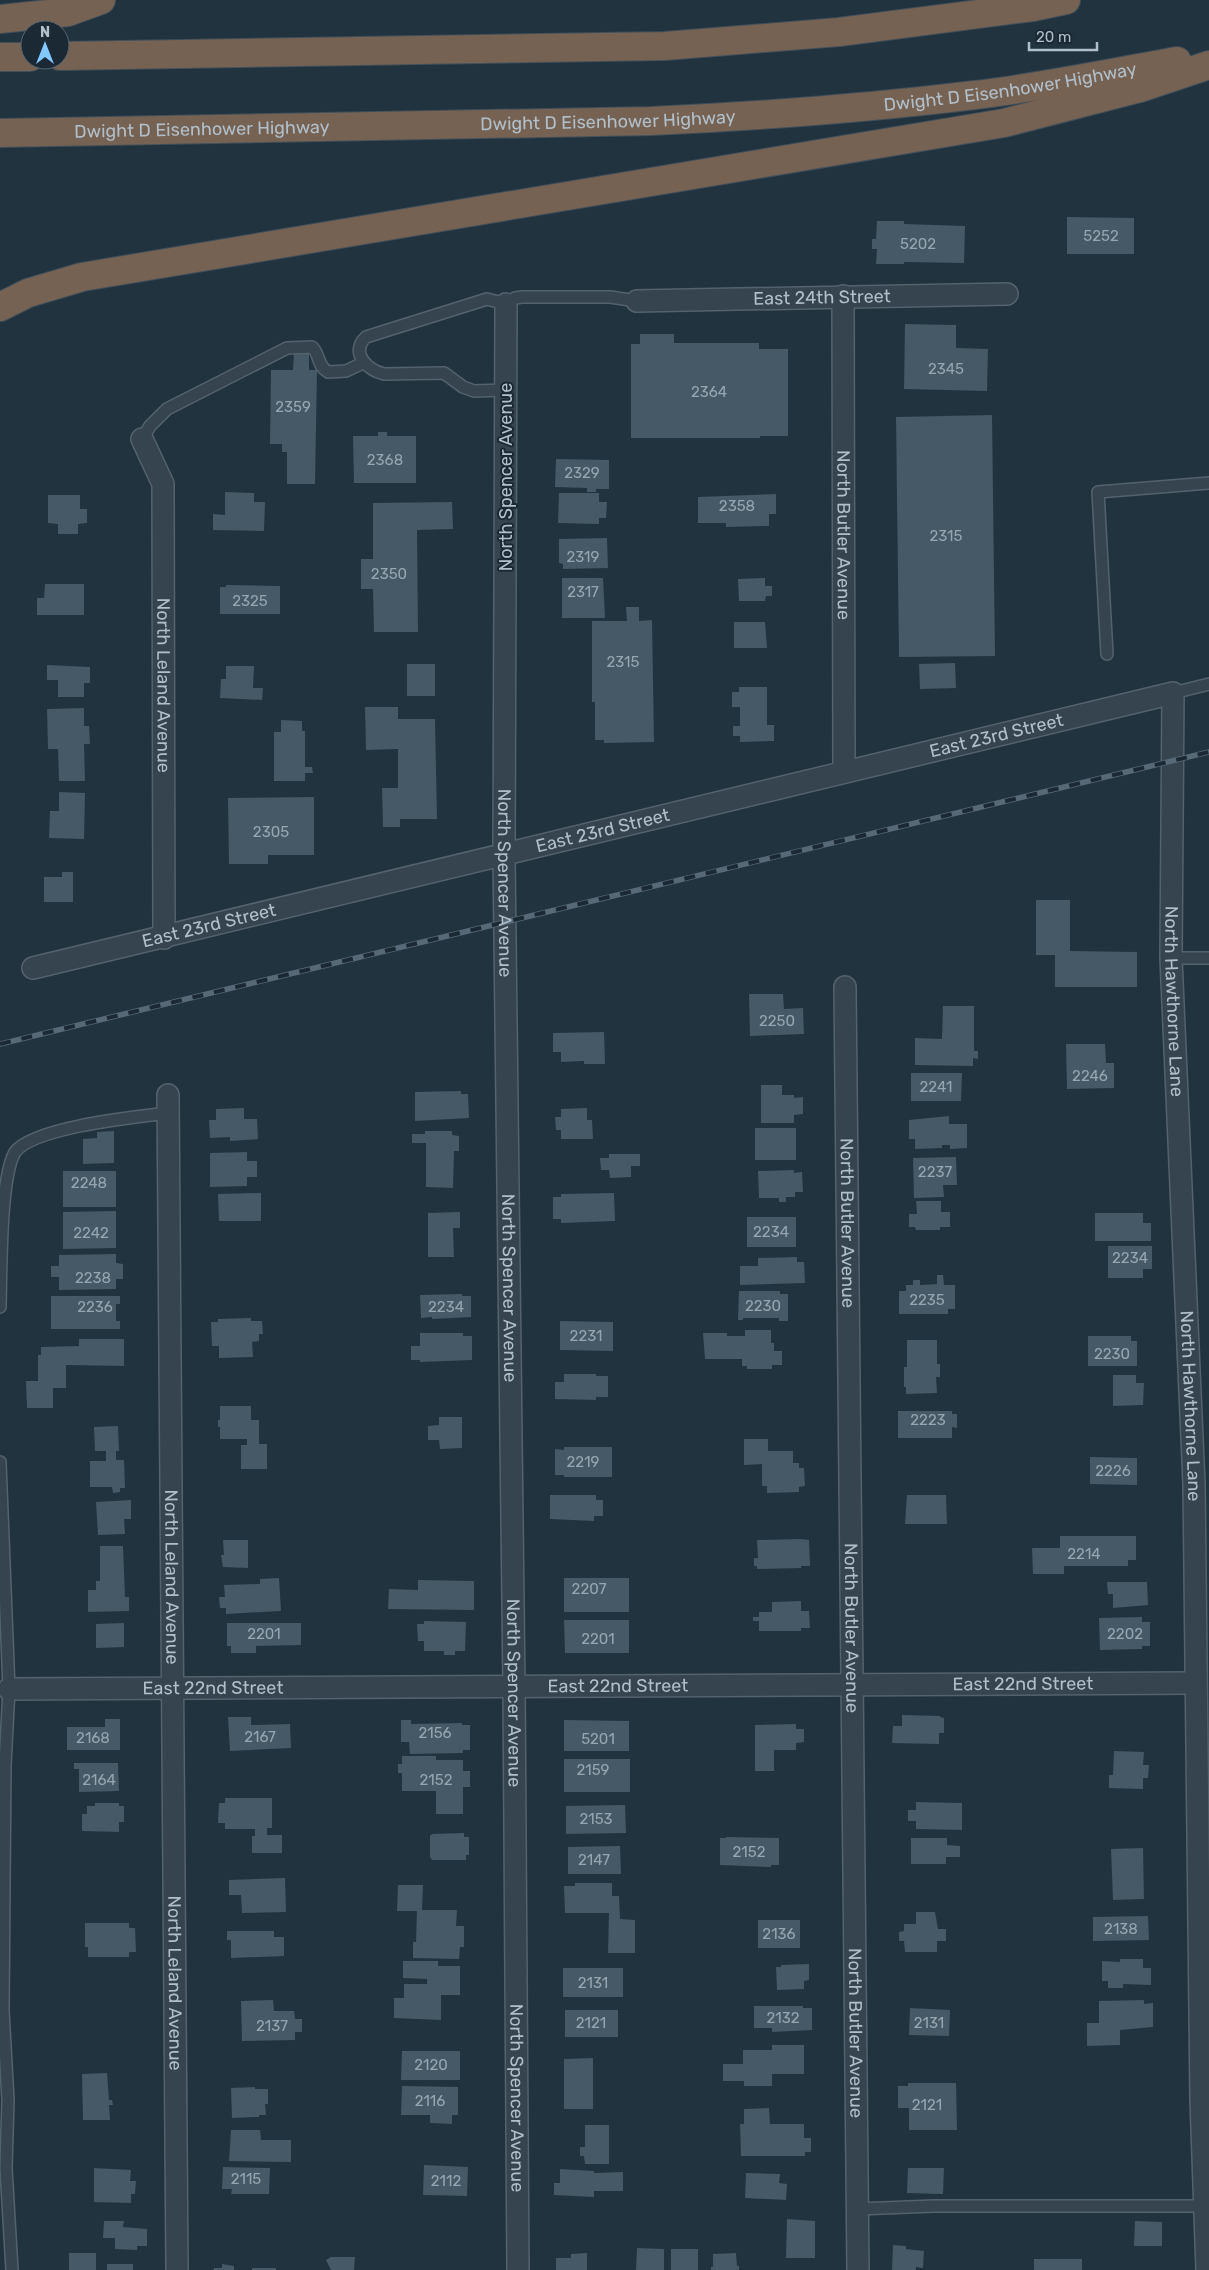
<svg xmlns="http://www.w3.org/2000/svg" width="1209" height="2270" font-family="Rubik,sans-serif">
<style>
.building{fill:#455966}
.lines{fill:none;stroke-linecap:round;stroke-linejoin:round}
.lane-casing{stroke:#54626d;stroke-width:14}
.street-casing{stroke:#54626d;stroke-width:24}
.highway-casing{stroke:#414f5a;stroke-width:30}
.lane{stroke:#36444f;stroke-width:11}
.street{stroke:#36444f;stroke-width:21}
.highway{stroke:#766252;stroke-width:28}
.rail-casing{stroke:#576977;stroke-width:5.5}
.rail{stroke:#1b2934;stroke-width:4;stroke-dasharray:11;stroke-linecap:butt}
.labels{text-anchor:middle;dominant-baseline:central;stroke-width:4;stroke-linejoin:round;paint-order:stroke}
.number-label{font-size:15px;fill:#96a6b1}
.street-label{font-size:18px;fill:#b1bfca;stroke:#1b2934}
</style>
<rect width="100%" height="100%" fill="#21333f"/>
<!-- building -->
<g class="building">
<path d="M1067,217L1134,218V254H1067Z"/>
<path d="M877,221H904V224L965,226L964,263L904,262V264H876L877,249H872V239H876Z"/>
<path d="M905,324L956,325V348L988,349L987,391L904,389Z"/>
<path d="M640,334H674V343H759V349H788V436H760V438H631V344H640Z"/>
<path d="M294,352L309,353V370H317L315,484H287V452H282V444H270L271,370H293Z"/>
<path d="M992,415L995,656L899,657L896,417Z"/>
<path d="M378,432H387V436H416V483H354L353,436H378Z"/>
<path d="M556,459L609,460V489H596V492H587V488L555,487Z"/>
<path d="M225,492L254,493V502H265L264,531L213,530V514L225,515Z"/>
<path d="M559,493H599V502H607L606,518H599V524L558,523Z"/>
<path d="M776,494V514H769V526L726,527V523H698V497Z"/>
<path d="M48,495H80V509H87V523L78,524V534H58V524L48,523Z"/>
<path d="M452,502L453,529L417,530L418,632H374L373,589H361V559H373V503Z"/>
<path d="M607,538L608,568L563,569V564L559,563V539Z"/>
<path d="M562,578H603L605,618H562Z"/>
<path d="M765,578V586H772V596H766L765,601H739L738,579Z"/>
<path d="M45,584H84V615H37V598H44Z"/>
<path d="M226,585L280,586V614H220V587H226Z"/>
<path d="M626,607H639V621L652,620L654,742L604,743V740H595V702H592V621H627Z"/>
<path d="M734,622H765L767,648H734Z"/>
<path d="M955,663L956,688L920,689L919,664Z"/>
<rect x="407" y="664" width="28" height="32"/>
<path d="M47,665L90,667V683H84V697H58V680H47Z"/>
<path d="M226,666H254L253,688H263L262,700L220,698L221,679H226Z"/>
<path d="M739,687H767V725H774V741L740,742V736H733V726H740V707H732V692H739Z"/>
<path d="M365,707H398V719H435L437,819H400V827H383L382,788H398V749L366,750Z"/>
<path d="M84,708V726H89L90,744H84L85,781H59L58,749H48L47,709Z"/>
<path d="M281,720L302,721V731H305V767H312L313,773H305V781H274V732H281Z"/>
<path d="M59,792L85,793L84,839L49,838L50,811H59Z"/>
<path d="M314,797V855H268V864H229L228,798Z"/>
<path d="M62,872H73V902H44V877H62Z"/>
<path d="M1036,900H1070V951L1137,952V987H1055V955H1036Z"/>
<path d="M749,994H783L784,1009L803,1008L804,1034L750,1036Z"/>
<path d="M943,1006H974V1051H978V1059L973,1058V1066L915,1065V1038L942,1039Z"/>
<path d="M604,1032L605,1064H584V1061L561,1062V1052H553V1033Z"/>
<path d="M1066,1044H1105L1106,1063H1114V1088L1067,1089Z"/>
<path d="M911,1073H962L961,1101H911Z"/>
<path d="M761,1085H782V1095H794V1098L803,1097V1114L794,1115V1123H761Z"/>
<path d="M461,1091V1094H468L469,1118L415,1121V1092Z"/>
<path d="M244,1108V1119H257L258,1139L230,1141V1137L210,1138L209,1120H216V1109Z"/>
<path d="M587,1108V1120H592L593,1139H561V1130H556L555,1117H561V1109Z"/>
<path d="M949,1116V1124H967V1148L950,1149V1145H942V1148L915,1149V1139H909V1120Z"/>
<rect x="755" y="1128" width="41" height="32"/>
<path d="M114,1131V1163L83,1164V1139L97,1138V1132Z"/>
<path d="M425,1131H452V1135L459,1136V1151H454L453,1188L426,1187V1143H412V1134H425Z"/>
<path d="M247,1152V1161H257V1177H247V1186L210,1187V1153Z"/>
<path d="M609,1154H640V1166H631V1177L610,1178L609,1170H601L600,1158H609Z"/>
<path d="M956,1157L957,1185H943L944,1197L914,1198L913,1158Z"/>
<path d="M794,1170V1173L802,1172L803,1192H795V1197H786V1202H779V1198H759L758,1171Z"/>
<rect x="63" y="1171" width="53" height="36"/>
<path d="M261,1193V1221H219L218,1194Z"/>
<path d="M614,1193L615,1221L561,1223V1219H553V1197H561V1194Z"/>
<path d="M916,1201H941V1212H950V1227H940V1230H916L915,1227H909V1214H917Z"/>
<path d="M116,1211V1248L63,1249V1212Z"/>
<path d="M460,1212V1228H453L454,1257H428V1213Z"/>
<path d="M1095,1213H1143V1223H1151V1241H1095Z"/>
<rect x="747" y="1217" width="49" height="30"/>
<path d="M1108,1246H1152V1269H1143V1278H1108Z"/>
<path d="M116,1254V1263L123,1264V1279H116V1289L59,1290V1277H51V1266H59V1255Z"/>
<path d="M797,1257V1262H804L805,1283L740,1285V1266H758V1258Z"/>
<path d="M937,1275H943L944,1285H955V1309H948V1314H899V1291H906V1285H913V1280H920V1285L937,1284Z"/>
<path d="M739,1291H780V1294H788V1321H779V1318H743V1320H738Z"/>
<path d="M462,1294V1296H471V1317L432,1319V1317L421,1318L420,1295Z"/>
<path d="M51,1296H120V1304H116V1321H120V1329H51Z"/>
<path d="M251,1318V1321H262L263,1334H259V1341L252,1342L253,1357L219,1358V1346H212L211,1322H218V1319Z"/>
<path d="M560,1321L613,1322V1351L560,1350Z"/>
<path d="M745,1330H771V1343H774V1351H782V1365H772V1369H747V1366H742V1359H705L703,1333H727V1336H745Z"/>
<path d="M420,1333H463V1336H472V1360L420,1362V1360H411V1346H420Z"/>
<path d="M1088,1336H1131V1341H1137V1366H1088Z"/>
<path d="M79,1339H124V1366L66,1365V1388H53V1408H27L26,1381H38V1355H41V1347L79,1346Z"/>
<path d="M907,1340H937V1364H940V1377H936L937,1393L906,1394V1387H904V1367H907Z"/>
<path d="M564,1374H596V1376H608V1397H596V1400L555,1399V1382H564Z"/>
<path d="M1113,1375H1136V1383H1144L1143,1405L1113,1406Z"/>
<path d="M220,1406H251V1420H259V1444H267V1469H241V1445H247V1439H220V1427H218V1420H220Z"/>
<path d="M898,1411H952V1414H957V1428L952,1427V1438H898Z"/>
<path d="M439,1417H462V1448L440,1449L439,1440H428V1426L439,1425Z"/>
<path d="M118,1426L119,1451H116V1460H124L125,1488H120V1492L113,1493L112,1487H90V1461H106V1451H95L94,1427Z"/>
<path d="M744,1439H768V1451H793V1463H799V1468H804L805,1486L799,1487V1492L767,1493V1486H762V1464L744,1465Z"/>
<path d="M564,1447H612V1477H564V1475H555V1449L564,1450Z"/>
<path d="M1090,1457L1137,1458V1485L1090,1484Z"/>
<path d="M550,1495H596V1500H603V1516H594V1521L550,1519Z"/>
<path d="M907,1495H946L947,1524H905Z"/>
<path d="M131,1500V1519H124L125,1534L98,1535L96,1502Z"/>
<path d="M1060,1536H1136V1560H1128V1566H1064V1574H1033L1032,1548H1060Z"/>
<path d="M801,1539L809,1540L810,1566H801V1568L757,1569V1566H754V1558H758L757,1540Z"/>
<path d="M223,1540H248V1568L223,1567L221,1555H224Z"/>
<path d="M100,1546H123L125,1597H129V1611L88,1612V1590H96V1581H100Z"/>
<path d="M279,1578L281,1611L226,1614V1608H220L219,1597H225L224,1585L260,1584V1579Z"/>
<rect x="564" y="1578" width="65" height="34"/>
<path d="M418,1580L474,1581V1610L388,1609L389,1589L418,1590Z"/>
<path d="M1107,1582H1147L1148,1605L1113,1608V1594H1108Z"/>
<path d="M801,1601V1611H809L810,1628H801V1631H759V1621H753V1617H759V1612H772V1602Z"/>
<path d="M1142,1617V1622H1150V1646H1142V1649L1100,1650L1099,1618Z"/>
<path d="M564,1620H629V1653H565Z"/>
<path d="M424,1621L466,1622L465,1651H455V1655H444V1651H424V1641H418L417,1624H424Z"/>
<path d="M124,1623V1647L96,1648V1624Z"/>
<path d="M227,1623H301V1645L256,1646V1653H231V1646H227Z"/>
<path d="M902,1715L940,1716V1717L944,1718V1733H939V1744L892,1743L893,1726H902Z"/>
<path d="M228,1717H251V1725L290,1724L291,1748L230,1751Z"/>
<path d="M105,1719H120V1750H67V1727H105Z"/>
<path d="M401,1720H411V1724L462,1723V1725H470V1750H463V1753L410,1754L409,1742H401Z"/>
<path d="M564,1720L629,1721V1751H564Z"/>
<path d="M796,1724V1729H804V1742L796,1743V1750H774V1771H755V1725Z"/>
<path d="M1114,1751L1144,1752L1143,1765H1149L1148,1778H1143V1789L1109,1788V1775H1113Z"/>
<path d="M402,1756H436V1760H463V1771H470V1787H463V1814H436V1791H402V1773H398V1764H402Z"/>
<rect x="564" y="1759" width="66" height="33"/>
<path d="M74,1763H118L119,1791L79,1792V1769H74Z"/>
<path d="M225,1798H272V1828H267V1835H282V1853H252V1836H255V1829H225V1823H218L219,1803H225Z"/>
<path d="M916,1802L962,1803V1830L916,1829V1821H908V1810H916Z"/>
<path d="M95,1803H119V1806H124V1822H119V1832L82,1831V1814H87V1806H95Z"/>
<path d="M625,1805L626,1833L566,1834V1806Z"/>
<path d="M464,1833V1837H469V1855H466V1860H432L430,1857V1836L432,1834Z"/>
<path d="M726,1837L779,1838V1865H771V1867L720,1865V1838H726Z"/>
<path d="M911,1838H947V1845L960,1846V1857H946V1864H911Z"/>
<path d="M620,1846L621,1874H568V1847Z"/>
<path d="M1143,1848L1144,1899L1113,1900L1111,1849Z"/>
<path d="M285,1878L286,1912L242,1913L241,1895H229V1880Z"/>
<path d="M575,1883H612V1896H619L620,1919L635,1920V1953H608L609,1913H565L564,1886H575Z"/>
<path d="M398,1885H423L422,1910H457L456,1926H464V1947H460L459,1959L413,1958V1942H416L417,1911H397Z"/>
<path d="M916,1912H935L938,1929H946V1941H937V1952H905L904,1941H899V1932L904,1931V1924H916Z"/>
<path d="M1148,1916L1149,1940L1093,1941V1917Z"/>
<rect x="758" y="1920" width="42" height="28"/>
<path d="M85,1923H129V1928H135L136,1952H129V1957H88V1947H85Z"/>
<path d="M227,1931H274V1937H284V1956L231,1958V1940H227Z"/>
<path d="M1120,1959H1143V1968H1151V1985L1123,1984V1988H1108V1981H1102V1961L1120,1962Z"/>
<path d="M403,1961H438V1966H460V1995H441V2020L394,2018V1998H404V1984H427V1979L403,1978Z"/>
<path d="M809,1964V1980L804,1981V1989L777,1990L776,1967H781V1965Z"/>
<rect x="563" y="1968" width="60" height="29"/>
<path d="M273,2000L274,2011H294L295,2019H302V2032H295V2040L242,2041L241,2001Z"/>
<path d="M1144,2000V2004L1153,2003V2027L1120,2030V2045L1087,2046V2023H1099V2001Z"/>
<path d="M754,2006H803V2008H812V2030L772,2032V2028H754Z"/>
<path d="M910,2008L950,2010L949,2036L909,2035Z"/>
<rect x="565" y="2010" width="53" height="27"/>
<path d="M772,2045H804V2074H772V2086H744V2081H723V2064H743V2050H772Z"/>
<path d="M402,2051H460V2080H401Z"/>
<path d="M593,2058V2109H564V2059Z"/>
<path d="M107,2073L109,2100H112L113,2105H109L110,2120H83L82,2074Z"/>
<path d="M908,2083H956L957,2130H909V2108H898V2086H908Z"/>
<path d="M402,2086L458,2087V2115H452V2124L430,2123V2115H401Z"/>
<path d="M255,2087V2089H268V2104H265L266,2115H259V2117L232,2118L231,2088Z"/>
<path d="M769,2108L770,2124H804V2138H811V2152H805V2156H741L740,2124H744V2109Z"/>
<path d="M585,2125H609V2164H585L584,2156H580V2147H585Z"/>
<path d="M231,2130H260L261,2140H291V2162L229,2161Z"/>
<path d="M424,2165L468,2167L467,2196L423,2195Z"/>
<path d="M223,2167L270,2168L269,2194H231L232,2189H222Z"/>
<path d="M94,2168L131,2170L130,2181H136L135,2194H131V2203L94,2202Z"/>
<path d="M908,2168H944L943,2194L907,2193Z"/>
<path d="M560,2169L594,2171V2173L623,2172V2191H594V2197L554,2195V2183H560Z"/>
<path d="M746,2173L780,2174L779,2183L787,2184L786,2200L745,2198Z"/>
<path d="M787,2219L815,2221V2258H786Z"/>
<path d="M104,2221H124L123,2227L147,2229V2246H137V2250L115,2249V2238H103Z"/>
<path d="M1135,2221L1162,2222V2246H1134Z"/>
<path d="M893,2245L906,2246V2249L924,2251L923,2268L916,2267V2270H892Z"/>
<path d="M637,2248L664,2249V2270H636Z"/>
<rect x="671" y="2249" width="27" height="21"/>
<rect x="69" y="2253" width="27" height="17"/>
<path d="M587,2253V2270H556V2258H571V2254Z"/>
<path d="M736,2253L737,2266H739V2270H711V2267H713V2254Z"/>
<path d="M331,2257H355L354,2270H331L326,2260Z"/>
<rect x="1034" y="2259" width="48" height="11"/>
<rect x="107" y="2264" width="26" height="6"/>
<path d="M222,2264L234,2266V2270H214V2268H222Z"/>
<rect x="252" y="2268" width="24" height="2"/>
</g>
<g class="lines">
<!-- lane casing -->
<g class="lane-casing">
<g id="lane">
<path d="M506,390L474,391L463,387L444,373L384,374C368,370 349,353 366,337L487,299L506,304L515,298L522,297H610L637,301"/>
<path d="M142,439L150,426L167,409L287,348L312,347C320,354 317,366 328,372L346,371L363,363"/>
<path d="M1107,654L1098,492L1209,483"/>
<path d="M1173,693L1209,684"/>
<path d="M1171,958H1209"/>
<path d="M0,1307C1,1273 0,1177 15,1152C34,1127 135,1117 168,1113"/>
<path d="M0,1462L9,1689L5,1765L3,2010L8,2100L6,2168L12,2270"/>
<path d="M857,2209L934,2206H1205"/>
</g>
</g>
<!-- street casing -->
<g class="street-casing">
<g id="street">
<path id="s1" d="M843,296L844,772"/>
<path id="s2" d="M637,301L1007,294"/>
<path id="s3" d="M506,304L504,855L514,1687L518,2270"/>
<path id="s4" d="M142,439L163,484L164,938"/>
<path id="s5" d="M33,968L1173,693L1171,958L1194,1484L1201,2100L1207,2270"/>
<path id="s6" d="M845,987L858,2270"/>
<path id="s7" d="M168,1095L177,2270"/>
<path id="s8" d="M9,1689L1195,1683"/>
</g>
</g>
<!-- highway casing -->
<g class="highway-casing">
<g id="highway">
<path d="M0,19L68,12L101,0"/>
<path d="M60,56L665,46L839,32L1033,7L1066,0"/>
<path d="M0,57H30"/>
<path id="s9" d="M0,133L651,121C760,116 868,108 975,95C1043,87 1110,73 1177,61"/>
<path d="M0,307L28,293L82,277L1004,123L1140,88L1209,65"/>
</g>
</g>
<!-- lane -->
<use href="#lane" class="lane"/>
<!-- street -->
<use href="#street" class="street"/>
<!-- highway -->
<use href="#highway" class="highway"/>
<!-- rail casing -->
<g class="rail-casing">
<path id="rail" d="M0,1044L1209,752"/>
</g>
<!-- rail -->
<use href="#rail" class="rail"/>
</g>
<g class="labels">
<!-- number labels -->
<g class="number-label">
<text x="1101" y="236">5252</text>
<text x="918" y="244">5202</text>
<text x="946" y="369">2345</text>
<text x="709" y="392">2364</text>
<text x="293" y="407">2359</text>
<text x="385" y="460">2368</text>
<text x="582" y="473">2329</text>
<text x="737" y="506">2358</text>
<text x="946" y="536">2315</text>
<text x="583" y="557">2319</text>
<text x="389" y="574">2350</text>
<text x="583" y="592">2317</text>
<text x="250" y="601">2325</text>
<text x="623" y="662">2315</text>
<text x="271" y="832">2305</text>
<text x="777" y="1021">2250</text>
<text x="1090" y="1076">2246</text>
<text x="936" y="1087">2241</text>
<text x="935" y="1172">2237</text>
<text x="89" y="1183">2248</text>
<text x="771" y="1232">2234</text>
<text x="91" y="1233">2242</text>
<text x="1130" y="1258">2234</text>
<text x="93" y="1278">2238</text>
<text x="927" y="1300">2235</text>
<text x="763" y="1306">2230</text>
<text x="95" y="1307">2236</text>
<text x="446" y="1307">2234</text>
<text x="586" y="1336">2231</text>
<text x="1112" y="1354">2230</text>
<text x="928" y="1420">2223</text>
<text x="583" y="1462">2219</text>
<text x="1113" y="1471">2226</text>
<text x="1084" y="1554">2214</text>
<text x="589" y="1589">2207</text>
<text x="264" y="1634">2201</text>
<text x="1125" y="1634">2202</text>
<text x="598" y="1639">2201</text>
<text x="435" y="1733">2156</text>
<text x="260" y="1737">2167</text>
<text x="93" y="1738">2168</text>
<text x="598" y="1739">5201</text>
<text x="593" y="1770">2159</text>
<text x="99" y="1780">2164</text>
<text x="436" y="1780">2152</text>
<text x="596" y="1819">2153</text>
<text x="749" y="1852">2152</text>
<text x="594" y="1860">2147</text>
<text x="1121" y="1929">2138</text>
<text x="779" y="1934">2136</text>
<text x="593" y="1983">2131</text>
<text x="783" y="2018">2132</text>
<text x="591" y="2023">2121</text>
<text x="929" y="2023">2131</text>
<text x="272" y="2026">2137</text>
<text x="431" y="2065">2120</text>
<text x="430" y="2101">2116</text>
<text x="927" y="2105">2121</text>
<text x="246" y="2179">2115</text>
<text x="446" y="2181">2112</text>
</g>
<!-- street labels -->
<g class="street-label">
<text stroke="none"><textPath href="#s9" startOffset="1012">Dwight D Eisenhower Highway</textPath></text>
<text stroke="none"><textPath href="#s9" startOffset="608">Dwight D Eisenhower Highway</textPath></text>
<text stroke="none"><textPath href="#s9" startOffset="202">Dwight D Eisenhower Highway</textPath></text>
<text stroke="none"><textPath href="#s2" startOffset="185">East 24th Street</textPath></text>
<text transform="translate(506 477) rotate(-90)">North Spencer Avenue</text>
<text stroke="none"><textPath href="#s1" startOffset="239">North Butler Avenue</textPath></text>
<text stroke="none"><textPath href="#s4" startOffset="251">North Leland Avenue</textPath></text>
<text stroke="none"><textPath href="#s5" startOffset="991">East 23rd Street</textPath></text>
<text stroke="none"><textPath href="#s5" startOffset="586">East 23rd Street</textPath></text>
<text stroke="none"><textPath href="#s3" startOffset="579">North Spencer Avenue</textPath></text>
<text stroke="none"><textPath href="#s5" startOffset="181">East 23rd Street</textPath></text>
<text stroke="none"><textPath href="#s5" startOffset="1481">North Hawthorne Lane</textPath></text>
<text stroke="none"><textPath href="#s6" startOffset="236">North Butler Avenue</textPath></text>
<text stroke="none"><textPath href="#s3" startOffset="984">North Spencer Avenue</textPath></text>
<text stroke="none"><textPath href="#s5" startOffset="1886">North Hawthorne Lane</textPath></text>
<text stroke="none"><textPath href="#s7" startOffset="482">North Leland Avenue</textPath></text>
<text stroke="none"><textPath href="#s6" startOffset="641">North Butler Avenue</textPath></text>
<text stroke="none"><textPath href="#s8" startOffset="1014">East 22nd Street</textPath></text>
<text stroke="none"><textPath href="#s8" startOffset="609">East 22nd Street</textPath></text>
<text stroke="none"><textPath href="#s8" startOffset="204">East 22nd Street</textPath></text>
<text stroke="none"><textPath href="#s3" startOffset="1389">North Spencer Avenue</textPath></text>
<text stroke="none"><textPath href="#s7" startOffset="888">North Leland Avenue</textPath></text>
<text stroke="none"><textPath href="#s6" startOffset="1046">North Butler Avenue</textPath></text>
<text stroke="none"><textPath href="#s3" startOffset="1794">North Spencer Avenue</textPath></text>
</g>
</g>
<!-- north arrow -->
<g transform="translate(45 45)"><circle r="24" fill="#1b2934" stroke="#576570"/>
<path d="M0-4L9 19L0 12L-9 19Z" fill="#82c7ff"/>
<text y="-8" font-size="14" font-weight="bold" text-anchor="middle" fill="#b1bfca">N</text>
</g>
<!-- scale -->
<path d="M1029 42v8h68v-8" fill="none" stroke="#b1bfca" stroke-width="2.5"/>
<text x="1036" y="42" font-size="15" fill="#b1bfca" stroke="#1b2934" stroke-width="4" paint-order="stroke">20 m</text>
</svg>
